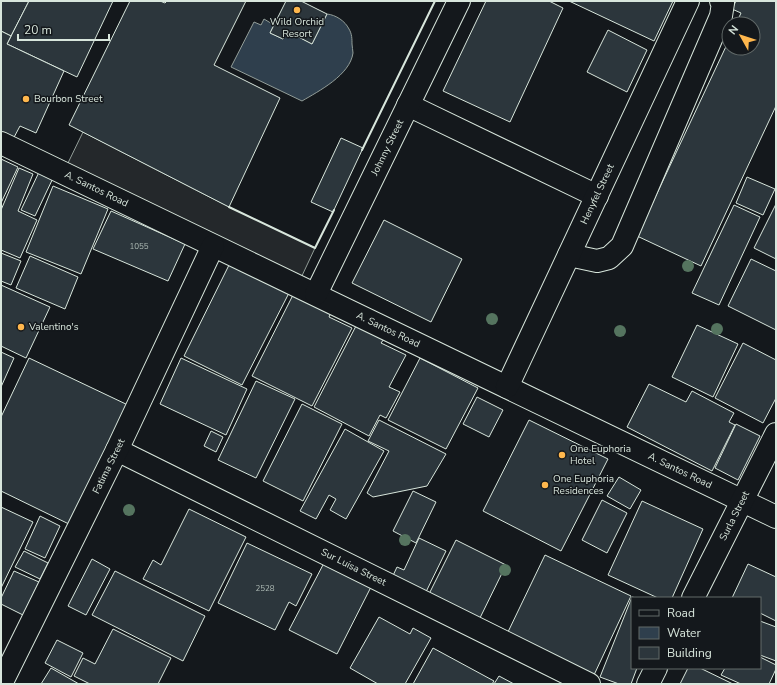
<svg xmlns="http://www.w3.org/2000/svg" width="777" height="685" font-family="'Nunito Sans',sans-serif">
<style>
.parking{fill:#24282b;stroke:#939e99}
.water{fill:#2f3f4d;stroke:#939e99}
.building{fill:#2c363c;stroke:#d8e6dc}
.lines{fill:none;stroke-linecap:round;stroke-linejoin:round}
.minor-casing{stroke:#d8e6dc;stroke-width:24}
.minor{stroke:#14181c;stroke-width:22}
.wall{stroke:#d8e6dc;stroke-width:2}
.tree{fill:#55745f}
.poi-dot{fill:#ffb74d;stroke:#14181c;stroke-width:1.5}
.labels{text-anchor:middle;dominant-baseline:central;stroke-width:3;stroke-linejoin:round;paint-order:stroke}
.number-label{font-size:8px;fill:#adbab4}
.poi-label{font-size:10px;fill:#d8e6dc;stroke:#14181c;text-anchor:start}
.street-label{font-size:10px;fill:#d8e6dc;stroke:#14181c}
</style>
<rect width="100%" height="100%" fill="#14181c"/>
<!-- parking -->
<path class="parking" d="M83,132L229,207L315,248L300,280L67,165Z"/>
<!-- water -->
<path class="water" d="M327,14C336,15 345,21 349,29C352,34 352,39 352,44C352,47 353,50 353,53C350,75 319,91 302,101L231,67L254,22L261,25L264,19L274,25L270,33L283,39L287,31L312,44Z"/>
<!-- building -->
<g class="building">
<path d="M1,1H29L11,36L1,31Z"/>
<path d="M29,1H113L77,77L7,44Z"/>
<path d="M130,1H160L165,3L167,1H246L214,65L280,98L229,207L69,125Z"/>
<path d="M286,1H301L327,14L312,44L287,31L283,39L270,33Z"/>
<path d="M486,1H549L563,8L510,122L443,91Z"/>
<path d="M569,1H673L654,41Z"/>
<path d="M736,1H776V106L701,266L637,236L729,40V48H753V24H736L741,13L732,9Z"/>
<path d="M608,30L647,50L627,92L587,72Z"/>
<path d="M1,31L11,36L7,44L64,71L36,133L20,126L11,143L1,138Z"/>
<path d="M341,138L363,148L333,212L311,202Z"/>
<path d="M1,159L18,167L1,203Z"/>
<path d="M19,168L33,174L18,211L37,220L20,258L1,250V210Z"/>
<path d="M40,170L54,176L35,216L21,210Z"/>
<path d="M747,177L775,189L763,215L736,203Z"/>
<path d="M53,186L108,209L81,274L26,252Z"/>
<path d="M776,204V259L754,248Z"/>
<path d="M734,205L760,217L719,305L692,293Z"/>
<path d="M111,211L185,244L168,281L93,249Z"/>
<path d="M384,220L462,259L431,322L352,283Z"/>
<path d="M1,253L21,261L11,285L1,281Z"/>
<path d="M30,256L78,277L65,309L16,288Z"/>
<path d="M751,259L776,271V330L728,306Z"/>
<path d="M231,261L290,291L242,385L184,356Z"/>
<path d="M1,285L50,307L26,358L1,346Z"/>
<path d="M295,291L332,310L329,317L352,328L312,406L252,376Z"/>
<path d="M357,324L384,339L381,343L406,355L389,387L400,392L386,418L380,415L369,436L314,407Z"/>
<path d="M697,325L738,344L713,397L672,377Z"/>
<path d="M743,343L776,360V398L763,423L715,398Z"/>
<path d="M1,352L14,358L1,387Z"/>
<path d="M29,358L130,406L73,526L1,491V417Z"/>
<path d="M181,358L247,389L226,435L160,404Z"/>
<path d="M420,358L478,388L446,449L388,420Z"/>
<path d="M256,381L295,399L256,478L218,460Z"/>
<path d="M649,384L686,402L692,391L734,413L729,422L735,425L712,471L627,427Z"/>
<path d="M477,397L503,410L489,437L463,424Z"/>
<path d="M302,404L342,424L303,501L263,481Z"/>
<path d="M379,420L446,454L427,486L373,497L367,493L389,451L368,441Z"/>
<path d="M529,420L608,459L561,551L483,511Z"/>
<path d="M736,424L760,436L738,480L715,468Z"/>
<path d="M345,429L384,451L346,519L330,510L336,499L329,495L316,519L300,511Z"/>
<path d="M211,431L223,437L216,452L204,446Z"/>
<path d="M619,477L641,490L630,509L607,496Z"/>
<path d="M413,491L436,502L416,543L393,531Z"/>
<path d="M602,500L627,513L607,553L582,540Z"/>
<path d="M642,501L703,529L672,598H658L608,575Z"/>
<path d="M1,507L33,522L1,588Z"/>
<path d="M189,509L246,537L209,611L143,579L153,560L161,565Z"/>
<path d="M40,516L60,526L45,558L25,549Z"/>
<path d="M419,538L446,551L423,598L390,582L397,567L404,570Z"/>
<path d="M456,540L506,565L476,626L425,602Z"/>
<path d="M247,543L312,574L296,606L289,602L275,630L218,603Z"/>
<path d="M24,551L48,563L40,579L15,567Z"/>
<path d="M545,555L631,596L594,675L507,634Z"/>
<path d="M92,559L110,569L86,615L68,606Z"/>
<path d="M325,561L372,585L337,654L289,630Z"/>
<path d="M748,564L776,577V621L760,613V598H732Z"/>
<path d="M14,571L39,582L23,615L1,604V598Z"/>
<path d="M115,571L205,616L183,661L92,615Z"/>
<path d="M632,597L636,598H632V668H637L631,684H619L600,677Z"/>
<path d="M379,617L410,634L413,628L431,638L405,684H378L350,668Z"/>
<path d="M760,621L776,627V661L760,655Z"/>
<path d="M113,629L171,658L158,684H90L74,676L83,658L95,664Z"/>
<path d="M57,640L83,653L71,677L45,663Z"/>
<path d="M433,648L494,681L492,684H413Z"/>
<path d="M760,657L776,665V669L769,684H741L721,675L725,668H760Z"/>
<path d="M51,668L79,684H41Z"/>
<path d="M688,668H700L733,684H680Z"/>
<path d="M499,676L514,684H494Z"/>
</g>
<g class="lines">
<!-- minor casing -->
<g class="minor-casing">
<g id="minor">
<path d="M408,105L597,196"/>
<path id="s1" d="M1,143L776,517"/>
<path d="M569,255L597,261L609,258L622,246L721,16L723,3L721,1"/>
<path id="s2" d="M316,294L459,1"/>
<path id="s3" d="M507,387L688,1"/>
<path id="s4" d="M117,450L589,684"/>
<path id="s5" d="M693,598L776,434"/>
<path id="s6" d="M1,684L117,450L213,246"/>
<path d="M648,684L656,668"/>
</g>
</g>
<!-- minor -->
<use href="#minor" class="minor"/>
<!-- wall -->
<g class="wall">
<path d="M362,150L435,1"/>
<path d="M229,207L315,248L334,210"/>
</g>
</g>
<!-- trees -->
<g class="tree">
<circle cx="688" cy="266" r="6"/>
<circle cx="492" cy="319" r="6"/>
<circle cx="717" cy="329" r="6"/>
<circle cx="620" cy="331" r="6"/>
<circle cx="129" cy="510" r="6"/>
<circle cx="405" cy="540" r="6"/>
<circle cx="505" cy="570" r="6"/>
</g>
<!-- markers -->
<g class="poi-dot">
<circle cx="297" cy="10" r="4"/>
<circle cx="26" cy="99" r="4"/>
<circle cx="21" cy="327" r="4"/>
<circle cx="562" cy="455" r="4"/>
<circle cx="545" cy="485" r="4"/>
</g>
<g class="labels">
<!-- number labels -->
<g class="number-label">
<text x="139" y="246">1055</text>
<text x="265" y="588">2528</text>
</g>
<!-- poi labels -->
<g class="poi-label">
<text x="297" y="22" text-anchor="middle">Wild Orchid<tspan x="297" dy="12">Resort</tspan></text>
<text x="34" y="99">Bourbon Street</text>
<text x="29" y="327">Valentino's</text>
<text x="570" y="449">One Euphoria<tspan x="570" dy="12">Hotel</tspan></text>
<text x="553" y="479">One Euphoria<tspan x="553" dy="12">Residences</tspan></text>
</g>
<!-- street labels -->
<g class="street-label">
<text stroke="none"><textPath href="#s2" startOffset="163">Johnny Street</textPath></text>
<text stroke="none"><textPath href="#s1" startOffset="106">A. Santos Road</textPath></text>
<text stroke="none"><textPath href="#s3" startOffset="213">Henyfel Street</textPath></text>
<text stroke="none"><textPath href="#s1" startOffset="430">A. Santos Road</textPath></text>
<text stroke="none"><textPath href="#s6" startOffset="243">Fatima Street</textPath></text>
<text stroke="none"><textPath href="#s1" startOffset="754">A. Santos Road</textPath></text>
<text stroke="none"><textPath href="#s5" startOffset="92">Surla Street</textPath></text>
<text stroke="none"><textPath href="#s4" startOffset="264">Sur Luisa Street</textPath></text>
</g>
</g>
<!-- border -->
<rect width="777" height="685" fill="none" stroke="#d8e6dc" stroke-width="4"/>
<!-- legend -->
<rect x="631" y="597" width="130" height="72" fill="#14181c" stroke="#626a69"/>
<rect x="639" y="610" width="20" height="6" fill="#14181c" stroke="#626a69"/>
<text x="667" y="617" font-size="12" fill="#d8e6dc">Road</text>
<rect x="639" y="627" width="20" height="12" fill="#2f3f4d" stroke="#626a69"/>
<text x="667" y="637" font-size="12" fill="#d8e6dc">Water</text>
<rect x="639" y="647" width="20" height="12" fill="#2c363c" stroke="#626a69"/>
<text x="667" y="657" font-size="12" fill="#d8e6dc">Building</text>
<!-- north arrow -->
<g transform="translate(741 36) rotate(309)"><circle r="19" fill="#14181c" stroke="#626a69"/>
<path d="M0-3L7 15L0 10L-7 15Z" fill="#ffb74d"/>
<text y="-6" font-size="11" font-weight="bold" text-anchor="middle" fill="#d8e6dc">N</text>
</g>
<!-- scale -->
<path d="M18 34v6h91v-6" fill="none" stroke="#d8e6dc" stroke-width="2"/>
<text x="24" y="34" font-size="12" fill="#d8e6dc" stroke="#14181c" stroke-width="3" paint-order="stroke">20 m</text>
</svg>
